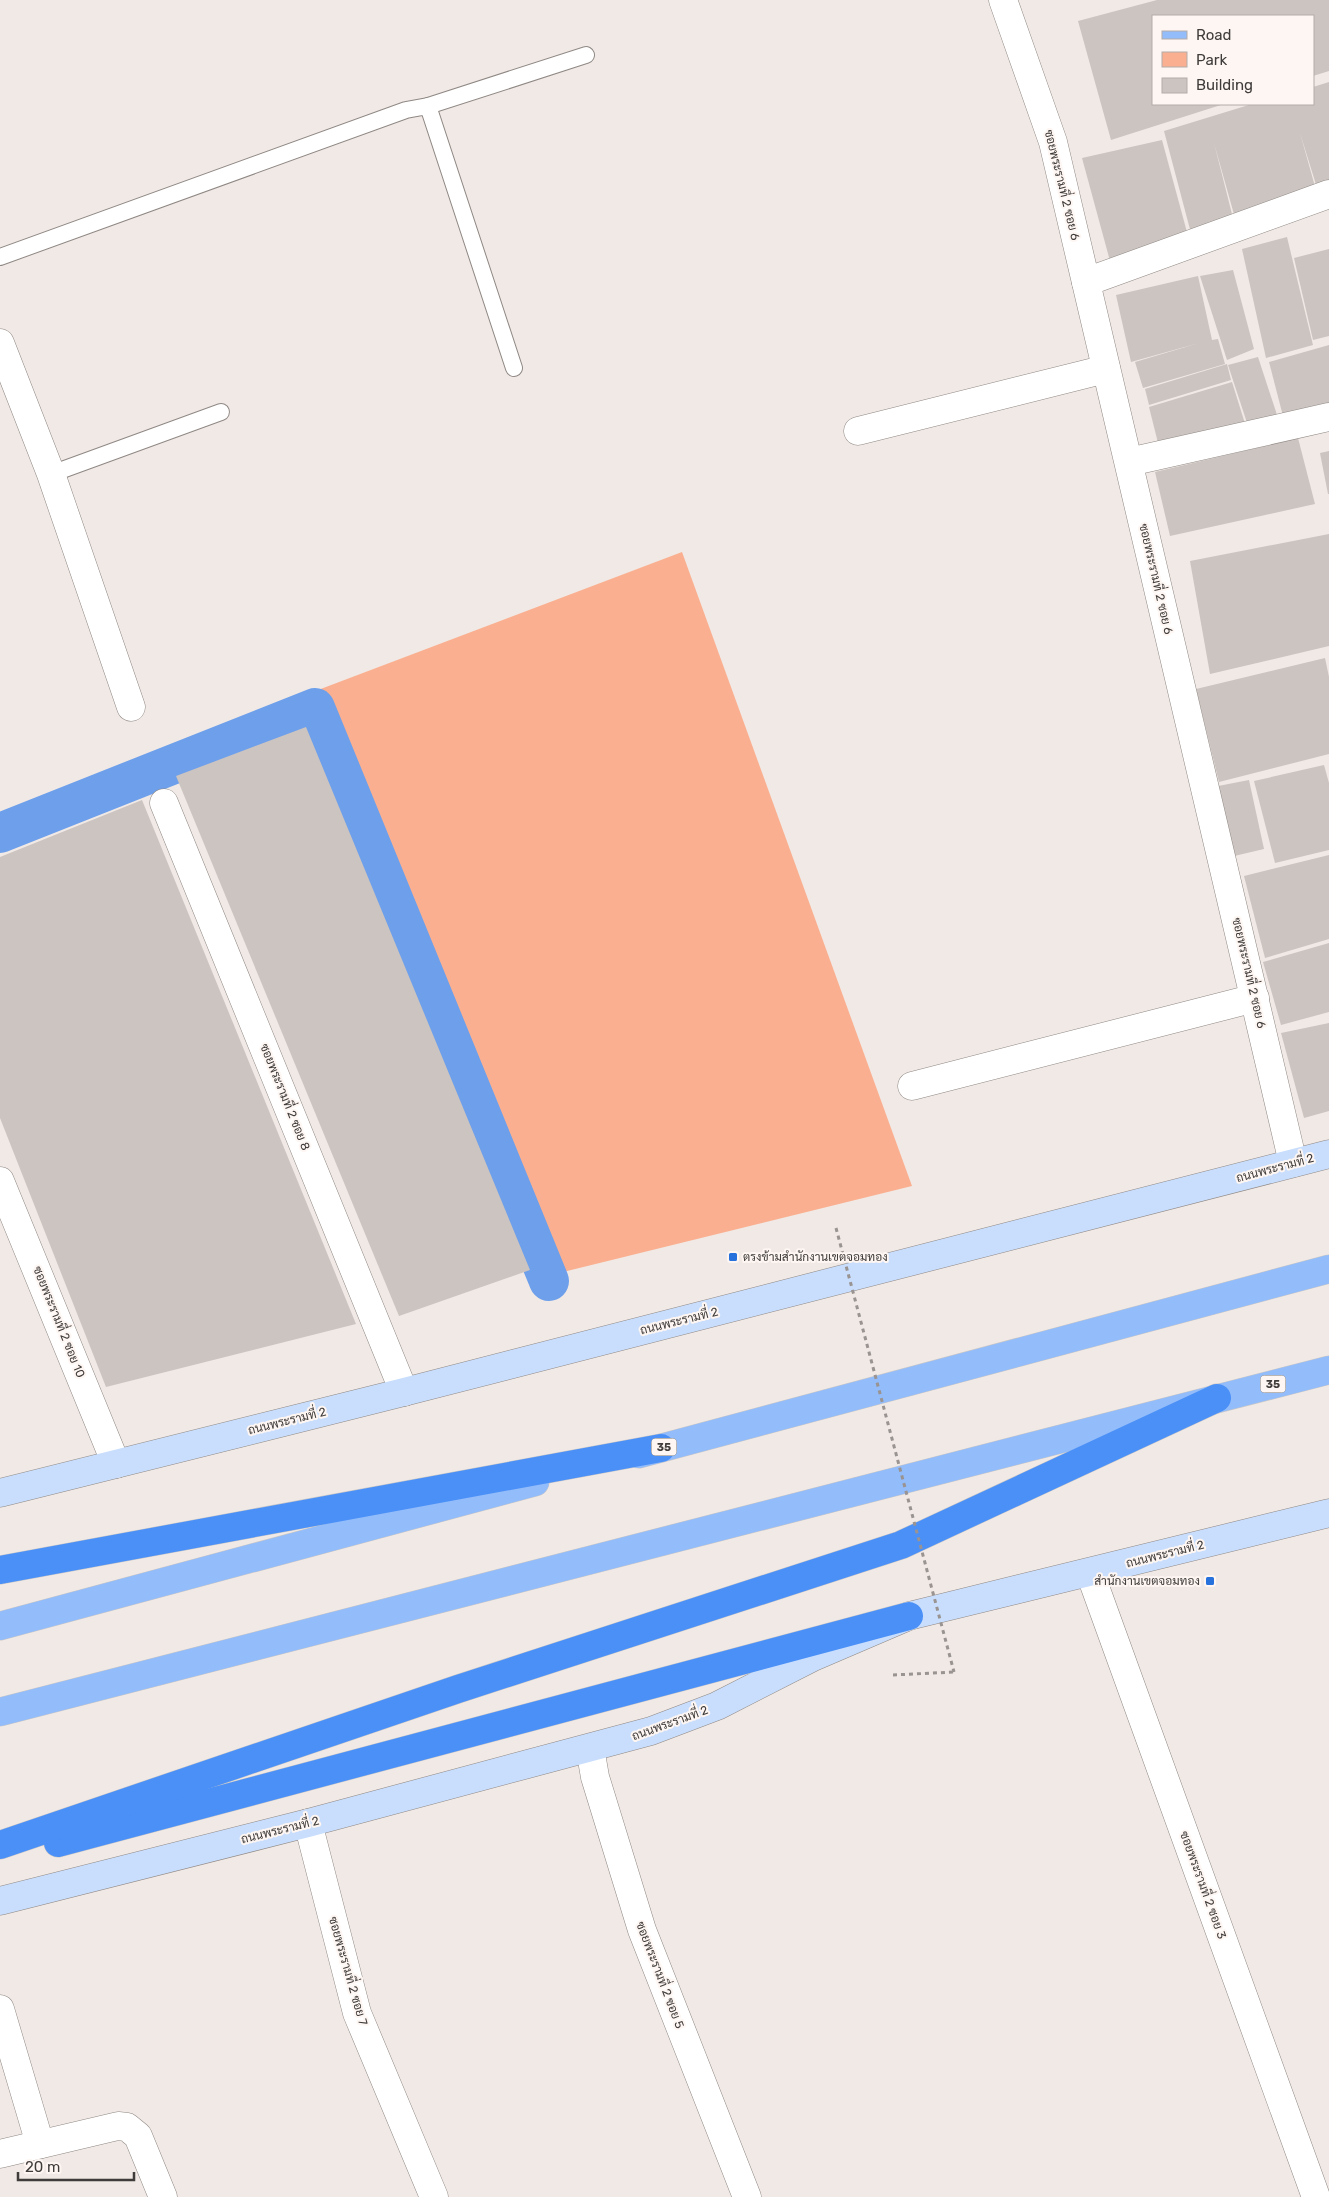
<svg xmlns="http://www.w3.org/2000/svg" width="1329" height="2197" font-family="Rubik,Sarabun,sans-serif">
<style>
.green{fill:#fab090}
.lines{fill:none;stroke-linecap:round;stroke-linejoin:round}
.canal{stroke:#6d9fea;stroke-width:40}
.building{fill:#ccc4c0}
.lane-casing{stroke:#8f8884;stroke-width:18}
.street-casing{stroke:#8f8884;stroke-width:29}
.secondary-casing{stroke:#8f8884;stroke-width:29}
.primary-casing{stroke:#c9c8c8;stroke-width:29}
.highway-casing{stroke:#c9c8c8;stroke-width:29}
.path{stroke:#999391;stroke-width:3;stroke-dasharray:4 4;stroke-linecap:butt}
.lane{stroke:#fff;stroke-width:16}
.street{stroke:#fff;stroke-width:28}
.secondary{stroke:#c9defd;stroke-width:28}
.primary{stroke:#93bcfa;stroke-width:28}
.highway{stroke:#4b90f7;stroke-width:28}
.path-bridge{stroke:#999391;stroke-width:3;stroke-dasharray:4 4;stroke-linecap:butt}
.poi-dot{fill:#2671dc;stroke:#fef6f2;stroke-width:2}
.labels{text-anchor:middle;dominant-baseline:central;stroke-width:4;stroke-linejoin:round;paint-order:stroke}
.shield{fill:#fef6f2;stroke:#787472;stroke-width:1}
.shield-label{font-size:11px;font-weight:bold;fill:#3f3c3b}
.street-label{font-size:12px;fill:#3f3c3b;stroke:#fef6f2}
.poi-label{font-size:12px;fill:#3f3c3b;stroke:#fef6f2;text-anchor:start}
</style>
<rect width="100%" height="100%" fill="#f1e9e5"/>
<!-- green -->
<path class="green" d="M682,552L912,1186L563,1272L318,690Z"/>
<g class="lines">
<!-- canal -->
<path class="canal" d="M0,833L315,708L549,1281"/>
</g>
<!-- building -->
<g class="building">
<path d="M1157,0H1329V71L1313,76V16H1153V104H1224L1111,140L1078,21Z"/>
<path d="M1329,82V187L1318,191L1300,133L1316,190L1235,218L1214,143L1233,218L1192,237L1164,131L1252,104H1313V87Z"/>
<path d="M1162,140L1194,258L1116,283L1082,158Z"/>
<path d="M1287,237L1313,345L1266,358L1242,249Z"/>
<path d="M1329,249V336L1313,340L1294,258Z"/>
<path d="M1233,270L1254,349L1227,360L1200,276Z"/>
<path d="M1198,276L1212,340L1218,339L1225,364L1143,388L1135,362L1199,343L1131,362L1116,295Z"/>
<path d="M1329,345V411L1284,420L1269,362Z"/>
<path d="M1258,357L1280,424L1251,435L1228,365Z"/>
<path d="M1227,364L1231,380L1149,405L1145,389Z"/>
<path d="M1232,382L1247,430L1161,455L1149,407Z"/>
<path d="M1298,438L1315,504L1170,536L1155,472Z"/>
<path d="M1329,451V494H1328L1320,453Z"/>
<path d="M1329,534V646L1210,674L1190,561Z"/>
<path d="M1325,658L1329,677V754L1219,782L1196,689Z"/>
<path d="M306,727L530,1270L399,1316L176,776Z"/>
<path d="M1324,765L1329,783V850L1275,863L1254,781Z"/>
<path d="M1249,780L1264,849L1230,857L1213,787Z"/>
<path d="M142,800L356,1324L106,1387L0,1118V857Z"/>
<path d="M1329,855V939L1265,958L1244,876Z"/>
<path d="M1329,943V1012L1281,1025L1263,962Z"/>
<path d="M1329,1023V1111L1304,1118L1281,1033Z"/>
</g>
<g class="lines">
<!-- lane casing -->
<g class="lane-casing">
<g id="lane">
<path d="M428,106L586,55"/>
<path d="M0,257L406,110L428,106L514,368"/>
<path d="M51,474L221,412"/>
</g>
</g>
<!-- street casing -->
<g class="street-casing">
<g id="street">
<path d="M1003,0L1053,142L1293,1163"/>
<path d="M1086,282L1329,194"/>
<path d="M0,343L51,474L131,707"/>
<path d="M858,431L1106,369"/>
<path d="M1129,462L1329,417"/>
<path d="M164,803L404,1392"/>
<path d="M912,1086L1255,998"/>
<path d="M0,1181L116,1464"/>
<path d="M1090,1573L1316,2197"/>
<path d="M590,1748L595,1777L642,1930L747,2197"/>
<path d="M308,1823L357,2013L434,2197"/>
<path d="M0,2009L40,2144"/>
<path d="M0,2154L118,2126L127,2127L138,2136L163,2197"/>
</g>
</g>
<!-- secondary casing -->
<g class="secondary-casing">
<g id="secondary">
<path d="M0,1493L404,1392L1329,1154"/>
<path d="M0,1901L308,1823L651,1731L717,1706L811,1658L909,1616L1329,1513"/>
</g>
</g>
<!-- primary casing -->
<g class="primary-casing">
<g id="primary">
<path d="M639,1454L1329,1269"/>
<path d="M0,1626L535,1482"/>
<path d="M0,1712L1329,1370"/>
</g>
</g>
<!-- highway casing -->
<g class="highway-casing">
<g id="highway">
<path d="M0,1570L661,1448"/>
<path d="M58,1843L909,1616"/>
<path d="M0,1845L458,1689L901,1545L1217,1398"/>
</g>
</g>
<!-- path -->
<path class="path" d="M893,1675L954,1672"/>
<!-- lane -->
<use href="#lane" class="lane"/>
<!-- street -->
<use href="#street" class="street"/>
<!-- secondary -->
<use href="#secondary" class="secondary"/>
<!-- primary -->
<use href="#primary" class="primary"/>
<!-- highway -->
<use href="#highway" class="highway"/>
<!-- path-bridge -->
<path class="path-bridge" d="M836,1228L954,1672"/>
</g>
<!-- markers -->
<g class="poi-dot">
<rect x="728" y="1252" width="10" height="10" rx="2.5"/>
<rect x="1205" y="1576" width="10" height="10" rx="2.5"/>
</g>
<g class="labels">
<!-- shield labels -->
<g class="shield">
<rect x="1260.5" y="1375.5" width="25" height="17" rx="4"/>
<rect x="651.5" y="1438.5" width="25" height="17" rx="4"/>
</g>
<g class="shield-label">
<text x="1273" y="1384">35</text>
<text x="664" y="1447">35</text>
</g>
<!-- street labels -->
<g class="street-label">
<text transform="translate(1062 185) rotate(76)">ซอยพระรามที่ 2 ซอย 6</text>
<text transform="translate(1156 579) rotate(77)">ซอยพระรามที่ 2 ซอย 6</text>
<text transform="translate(1249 973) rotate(77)">ซอยพระรามที่ 2 ซอย 6</text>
<text transform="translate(285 1097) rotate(68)">ซอยพระรามที่ 2 ซอย 8</text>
<text transform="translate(1275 1168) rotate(-15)">ถนนพระรามที่ 2</text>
<text transform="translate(679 1321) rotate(-14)">ถนนพระรามที่ 2</text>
<text transform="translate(59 1322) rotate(68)">ซอยพระรามที่ 2 ซอย 10</text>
<text transform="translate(287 1421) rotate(-14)">ถนนพระรามที่ 2</text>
<text transform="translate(1165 1554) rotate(-14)">ถนนพระรามที่ 2</text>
<text transform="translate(670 1723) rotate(-20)">ถนนพระรามที่ 2</text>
<text transform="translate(280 1830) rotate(-14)">ถนนพระรามที่ 2</text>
<text transform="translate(1203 1885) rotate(70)">ซอยพระรามที่ 2 ซอย 3</text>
<text transform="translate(348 1971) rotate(74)">ซอยพระรามที่ 2 ซอย 7</text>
<text transform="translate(660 1975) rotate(69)">ซอยพระรามที่ 2 ซอย 5</text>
</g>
<!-- poi labels -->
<g class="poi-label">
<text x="743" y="1257">ตรงข้ามสำนักงานเขตจอมทอง</text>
<text x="1200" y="1581" text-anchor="end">สำนักงานเขตจอมทอง</text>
</g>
</g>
<!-- legend -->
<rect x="1152" y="15" width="162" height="90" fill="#fef6f2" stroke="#b2aca9"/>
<rect x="1162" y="31" width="25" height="8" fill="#93bcfa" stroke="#b2aca9"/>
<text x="1196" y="40" font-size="15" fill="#3f3c3b">Road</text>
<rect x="1162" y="52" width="25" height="15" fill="#fab090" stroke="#b2aca9"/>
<text x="1196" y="65" font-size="15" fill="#3f3c3b">Park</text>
<rect x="1162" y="78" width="25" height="15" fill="#ccc4c0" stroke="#b2aca9"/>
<text x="1196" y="90" font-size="15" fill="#3f3c3b">Building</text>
<!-- scale -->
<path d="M18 2172v8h116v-8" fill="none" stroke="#3f3c3b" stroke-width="2.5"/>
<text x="25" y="2172" font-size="15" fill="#3f3c3b" stroke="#fef6f2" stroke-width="4" paint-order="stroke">20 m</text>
</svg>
